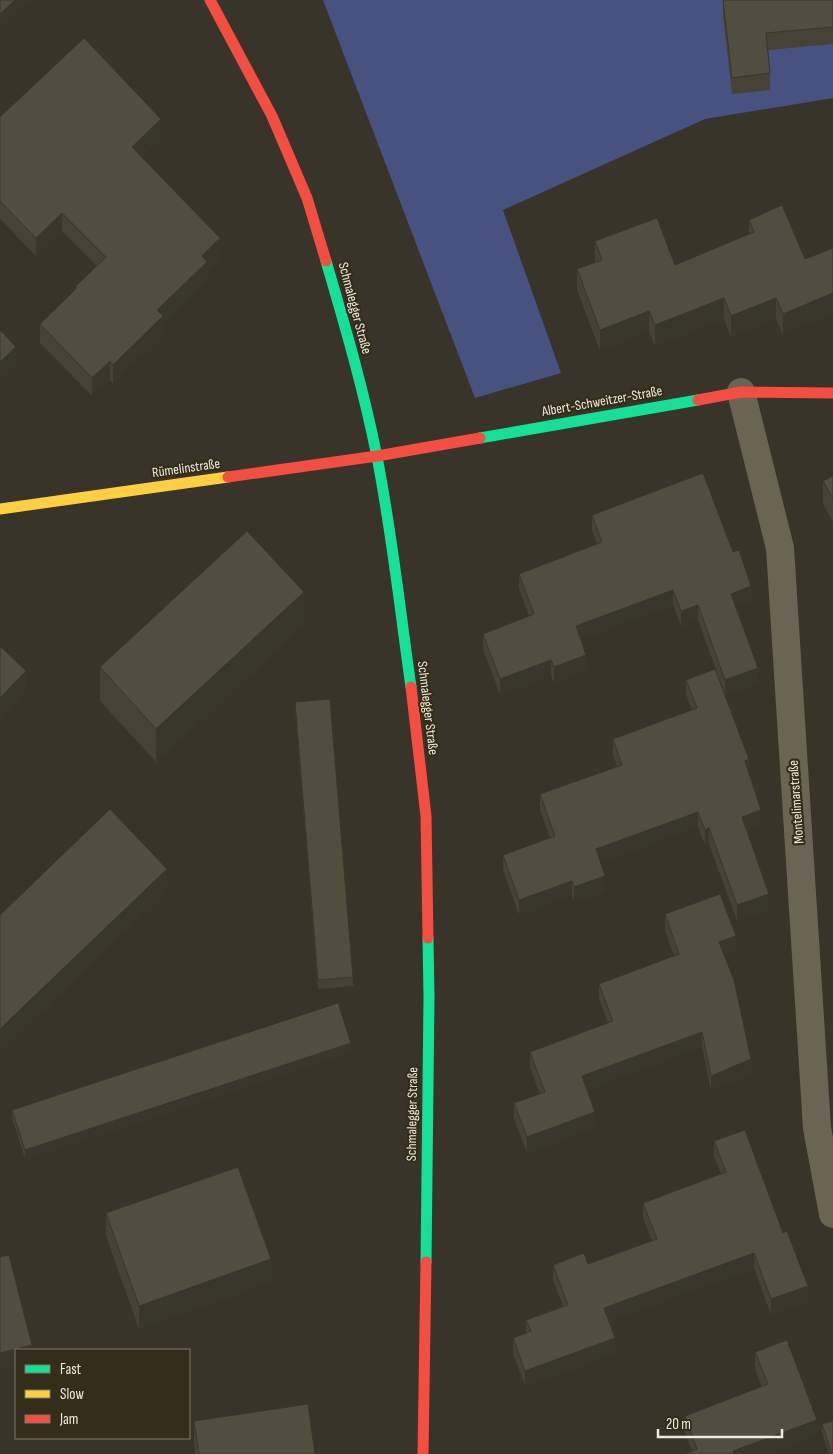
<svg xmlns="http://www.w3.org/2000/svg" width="833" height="1454" font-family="'Sofia Sans Condensed',sans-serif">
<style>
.green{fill:#475281}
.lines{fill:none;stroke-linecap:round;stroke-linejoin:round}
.street{stroke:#6a6452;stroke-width:28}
.fast{stroke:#16e098;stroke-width:11}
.slow{stroke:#ffcf43;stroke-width:11}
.jam{stroke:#f24e42;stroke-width:11}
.wall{fill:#464236}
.shaded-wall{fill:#39362c}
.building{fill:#514d3f;stroke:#39362c}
.labels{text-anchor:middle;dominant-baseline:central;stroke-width:4.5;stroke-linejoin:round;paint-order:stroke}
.street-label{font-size:14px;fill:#efebde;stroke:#342d19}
</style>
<rect width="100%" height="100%" fill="#383429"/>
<!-- green -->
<path class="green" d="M323,0H833V98L705,119L503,210L561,373L475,398Z"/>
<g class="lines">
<!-- street -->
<path class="street" d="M741,392L780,548L817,1128L833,1214"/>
<!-- fast -->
<g class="fast">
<path d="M326,261C345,326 364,391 377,457C392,533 400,610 411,687"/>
<path d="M480,438L698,400"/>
<path d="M426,1262L429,997L428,938"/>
</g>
<!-- slow -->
<path class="slow" d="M0,509L228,477"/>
<!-- jam -->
<g class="jam">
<path d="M210,0L272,116L307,198L326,261"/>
<path d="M698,400L741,392L833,393"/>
<path d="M228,477L377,456L480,438"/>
<path d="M411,687L426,816L428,938"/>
<path d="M423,1454L426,1262"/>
</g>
</g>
<!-- wall -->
<g class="wall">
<path d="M723,0H833V44L768,50L770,73V90L732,94L723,16Z"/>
<path d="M0,117L161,137L141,157L220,257L207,270V281L163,323V335L113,383L110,380L92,396L40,343V324L75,290V287L97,266L62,231L36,256L0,219Z"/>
<path d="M749,220L805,259L783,335L776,319L731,337L724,319L655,346L649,332L600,351L577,290V269L595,262V241L675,265L749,235Z"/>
<path d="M833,476V522L823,504V481Z"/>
<path d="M592,515L751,602L736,607L758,683L725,695L698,620L681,626L673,605L581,639L586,670L554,682L551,676L500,695L483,649V634L529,616L519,589V574L597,544L592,531Z"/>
<path d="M304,626L156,762L100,701V667Z"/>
<path d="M686,680L749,773L761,825L746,830L769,909L737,921L709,844L705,845L698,827L600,863L605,891L574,903L572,896L519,915L503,870V855L550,838L540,810V794L617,767L613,754V739L692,710L686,695Z"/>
<path d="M295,702L353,977V986L318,989L295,711Z"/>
<path d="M665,914L736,951L725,955L751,1075L711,1091L702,1047L587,1090L595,1128L527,1153L514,1119V1103L540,1094L530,1068V1052L608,1023L599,999V984L674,956L665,930Z"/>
<path d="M351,1052L25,1159L12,1118V1110Z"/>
<path d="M714,1141L808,1302L771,1315L754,1268L609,1322L615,1354L525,1386L513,1354V1338L526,1333V1320L563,1306L553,1280V1265L588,1264L652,1241L643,1218V1203L721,1174L714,1157Z"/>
<path d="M106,1213L271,1282L139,1329L106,1236Z"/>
<path d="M755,1352L817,1436L692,1451L685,1433V1416L762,1387L755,1369Z"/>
<path d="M194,1421L315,1454H195L194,1444Z"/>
<path d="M822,1424L833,1454H829L822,1433Z"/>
</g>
<!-- shaded-wall -->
<g class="shaded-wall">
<path d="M15,0H31L0,29V14Z"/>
<path d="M161,119V137L132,165V147Z"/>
<path d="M62,213V231L36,256V238Z"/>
<path d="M220,238V257L207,270V281L163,323V335L113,383V365L202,256Z"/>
<path d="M833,293V314L783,335V314Z"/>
<path d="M724,298V319L655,346V325Z"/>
<path d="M776,298V319L731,337V316Z"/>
<path d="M649,311V332L600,351V330Z"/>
<path d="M16,347V366L0,381V362Z"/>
<path d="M110,361V380L92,396V378Z"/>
<path d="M751,586V602L731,609V594Z"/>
<path d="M673,590V605L576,641V626Z"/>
<path d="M304,592V626L156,762V729Z"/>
<path d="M698,605V620L681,626V611Z"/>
<path d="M586,655V670L554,682V667Z"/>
<path d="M551,660V676L500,695V679Z"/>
<path d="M758,668V683L725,695V680Z"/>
<path d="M26,671V692L0,719V698Z"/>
<path d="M749,759V775L745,761Z"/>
<path d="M761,810V825L742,832V817Z"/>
<path d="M698,812V827L596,865V849Z"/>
<path d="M709,828V844L705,845V830Z"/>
<path d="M167,869V893L0,1052V1029Z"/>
<path d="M605,876V891L574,903V887Z"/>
<path d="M572,881V896L519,915V900Z"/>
<path d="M769,894V909L737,921V905Z"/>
<path d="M736,936V951L719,957V942Z"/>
<path d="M702,1032V1047L582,1092V1076Z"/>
<path d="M351,1043V1052L25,1159V1150Z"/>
<path d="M751,1059V1075L711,1091V1076Z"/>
<path d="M595,1112V1128L527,1153V1137Z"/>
<path d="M754,1253V1268L604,1324V1308Z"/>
<path d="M271,1259V1282L139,1329V1306Z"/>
<path d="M808,1286V1302L771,1315V1299Z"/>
<path d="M615,1338V1354L525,1386V1371Z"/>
<path d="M32,1345V1350H16V1366L0,1370V1353Z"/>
<path d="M817,1420V1436L769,1454H733V1451Z"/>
</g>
<!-- building -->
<g class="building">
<path d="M0,0H15L0,14Z"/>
<path d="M723,0H833V27L766,33L770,73L732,78Z"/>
<path d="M84,38L161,119L132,147L220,238L202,256L207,262L157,310L163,316L113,365L110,361L92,378L40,324L77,288L75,287L106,257L62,213L36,238L0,201V117Z"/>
<path d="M782,205L805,259L833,248V293L783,314L776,298L731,316L724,298L655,325L649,311L600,330L577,269L602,260L595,241L657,218L675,265L754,232L749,220Z"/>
<path d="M0,330L16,347L0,362Z"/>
<path d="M703,473L733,552L739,550L751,586L731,594L758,668L725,680L698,605L681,611L673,590L576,626L586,655L554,667L551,660L500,679L483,634L534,614L519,574L602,542L592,515Z"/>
<path d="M833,476V499L823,481Z"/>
<path d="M247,531L304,592L156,729L100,667Z"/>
<path d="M0,646L26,671L0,698Z"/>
<path d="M715,669L749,759L745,761L761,810L742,817L769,894L737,905L709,828L705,830L698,812L596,849L605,876L574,887L572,881L519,900L503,855L555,836L540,794L622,765L613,739L697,708L686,680Z"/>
<path d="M330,699L353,977L318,980L295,702Z"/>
<path d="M110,809L167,869L0,1029V915Z"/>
<path d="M720,894L736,936L719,942L734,980L751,1059L711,1076L702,1032L582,1076L595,1112L527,1137L514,1103L545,1092L530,1052L613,1021L599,984L679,954L665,914Z"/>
<path d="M338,1003L351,1043L25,1150L12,1110Z"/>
<path d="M745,1130L783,1233L787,1231L808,1286L771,1299L754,1253L604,1308L615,1338L525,1371L513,1338L531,1331L526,1320L568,1305L553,1265L584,1253L588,1264L657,1239L643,1203L726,1172L714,1141Z"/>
<path d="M238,1167L271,1259L139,1306L106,1213Z"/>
<path d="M9,1255L32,1345L0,1353V1257Z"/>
<path d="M787,1340L817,1420L733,1451L734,1454H685L697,1449L685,1416L768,1384L755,1352Z"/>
<path d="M308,1404L315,1454H199L194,1421Z"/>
<path d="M833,1421V1454H832L822,1424Z"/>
</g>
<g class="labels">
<!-- street labels -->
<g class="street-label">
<text transform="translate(355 308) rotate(75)">Schmalegger Straße</text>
<text transform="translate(602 401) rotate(-10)">Albert-Schweitzer-Straße</text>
<text transform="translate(186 468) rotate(-8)">Rümelinstraße</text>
<text transform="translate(428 708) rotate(83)">Schmalegger Straße</text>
<text transform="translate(796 802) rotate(-94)">Montelimarstraße</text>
<text transform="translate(412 1114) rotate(-89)">Schmalegger Straße</text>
</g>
</g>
<!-- legend -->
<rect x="15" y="1349" width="175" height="90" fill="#342d19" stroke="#7f7968"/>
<rect x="25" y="1365" width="25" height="8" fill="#16e098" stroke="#7f7968"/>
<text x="60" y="1374" font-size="15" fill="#efebde">Fast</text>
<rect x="25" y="1390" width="25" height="8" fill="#ffcf43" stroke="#7f7968"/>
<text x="60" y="1399" font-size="15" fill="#efebde">Slow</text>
<rect x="25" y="1415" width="25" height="8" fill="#f24e42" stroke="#7f7968"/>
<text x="60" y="1424" font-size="15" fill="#efebde">Jam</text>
<!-- scale -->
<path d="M658 1429v8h124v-8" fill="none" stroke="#efebde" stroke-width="2.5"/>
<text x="666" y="1429" font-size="15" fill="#efebde" stroke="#342d19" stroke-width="4" paint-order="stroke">20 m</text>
</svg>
